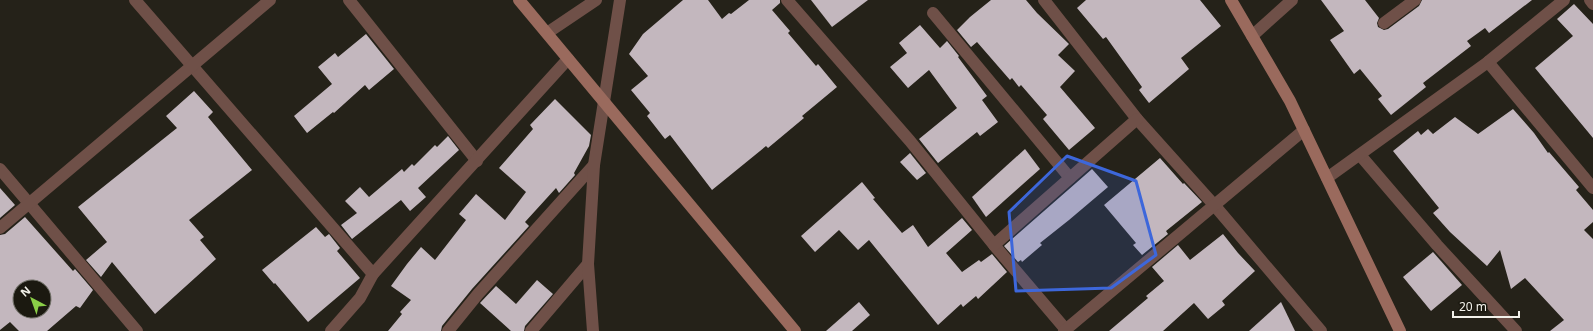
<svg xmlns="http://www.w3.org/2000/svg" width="1593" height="331" font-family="'Noto Sans',sans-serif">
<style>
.building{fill:#c3b7be;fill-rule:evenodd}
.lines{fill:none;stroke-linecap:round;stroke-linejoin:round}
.street{stroke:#6f5048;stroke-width:12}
.secondary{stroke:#9a6a5d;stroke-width:12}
.marked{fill:#3d67db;fill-opacity:0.2;stroke:#3d67db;stroke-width:3;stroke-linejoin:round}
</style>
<rect width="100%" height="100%" fill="#252219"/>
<!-- building -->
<g class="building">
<path d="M683,0H708L722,19L729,13L731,14L749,0H780V3L772,10L790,31L788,33L816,66L818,64L837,87L802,116L804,118L768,148L766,146L712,190L670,135L665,139L647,116L650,113L631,90L648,76L629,54L643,34Z"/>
<path d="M811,0H868L832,27Z"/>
<path d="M991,0H1026L1037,13L1069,44L1058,55L1075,71L1060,87L1095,128L1069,150L1043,119L1047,115L1021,85L1019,87L1012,78L1010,80L977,42L971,47L957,30L970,17Z"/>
<path d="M1086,0H1200L1221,26L1181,58L1189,69L1149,103L1139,90L1142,87L1106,37L1103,39L1077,8Z"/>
<path d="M1321,0H1365L1379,18L1377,23L1378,27L1384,30L1388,29L1419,6L1422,0H1532L1489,33L1485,28L1467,41L1471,46L1423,83L1426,87L1391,115L1378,99L1382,96L1360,69L1354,74L1330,40L1344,31Z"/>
<path d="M1574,4L1593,24V138L1535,68L1573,36L1557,19Z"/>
<path d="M920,25L940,48L947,41L959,56L958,57L987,96L982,100L998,122L980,136L977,132L938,163L919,139L957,108L929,70L908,88L890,67L907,53L899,43Z"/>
<path d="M366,34L394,69L369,90L365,85L334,113L333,112L307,133L294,116L332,84L318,67L335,53L338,57Z"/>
<path d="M194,91L213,112L208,117L252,170L189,220L204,237L200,240L216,259L155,314L112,262L101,277L86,260L107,242L78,207L177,128L166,116Z"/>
<path d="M555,99L591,135L589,146L574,173L575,175L559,193L556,188L525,222L529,226L472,289L442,326L441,331H388L402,314L400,312L411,300L391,286L407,264L421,247L435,260L466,220L459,214L476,194L505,220L526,192L499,168L533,129L530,125Z"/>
<path d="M1513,109L1534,133L1548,153L1549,152L1579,187L1576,190L1593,210V222L1584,230L1593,239V331H1550L1564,320L1525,278L1511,289L1500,250L1487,266L1450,232L1433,213L1439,208L1393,151L1418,131L1421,135L1428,129L1433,134L1455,117L1478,134Z"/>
<path d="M448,136L459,150L418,188L426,197L410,211L401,200L352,239L341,225L357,213L345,201L360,187L369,197L402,169L404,172L412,164L414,166L435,145L437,147Z"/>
<path d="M1025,149L1040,169L986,217L972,197Z"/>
<path d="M910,153L926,173L917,180L900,162Z"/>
<path d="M1160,158L1183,184L1184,183L1202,202L1166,231L1168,234L1142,255L1133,245L1136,243L1104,205Z"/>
<path d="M1092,169L1108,187L1069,220L1040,243L1042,245L1022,262L1021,260L1018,262L1004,246Z"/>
<path d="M862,182L875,198L873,199L902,233L913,225L928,247L962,218L972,230L946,253L962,272L979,260L981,262L992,254L1007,272L978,299L976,296L963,307L961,304L938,325L869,240L858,250L839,230L815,252L801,236Z"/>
<path d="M0,188L15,205L0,218Z"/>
<path d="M25,217L73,271L75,269L93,290L80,308L76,306L47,331H19L10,322L0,330V235L5,234ZM20,287H44V311H20Z"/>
<path d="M316,227L325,237L329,234L340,248L337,251L360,278L308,322L275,283L274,284L262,270Z"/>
<path d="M1223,234L1238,253L1255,271L1222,301L1225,305L1208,319L1194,303L1163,331H1109L1148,298L1146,296L1164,281L1152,267L1178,245L1190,260Z"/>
<path d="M1433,252L1462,285L1431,311L1403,277Z"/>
<path d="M537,280L553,294L525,326L524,331H511L480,303L496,286L516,304Z"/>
<path d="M859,302L870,315L852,331H826Z"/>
<path d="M1281,302L1295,331H1249Z"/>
</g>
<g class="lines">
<!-- street -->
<g class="street">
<path d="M135,0L373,274"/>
<path d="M349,0L477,161"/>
<path d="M787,0L910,141L994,245L1067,331"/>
<path d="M1044,0L1137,119L1215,206L1321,331"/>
<path d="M1590,0L1593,4"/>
<path d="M933,13L1070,178"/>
<path d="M1384,23L1415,0"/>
<path d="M547,33L596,0"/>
<path d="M1252,36L1292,0"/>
<path d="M1488,62L1593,188"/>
<path d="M1360,155L1437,245L1516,331"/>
<path d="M0,169L137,331"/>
<path d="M1327,178L1488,62L1564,0"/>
<path d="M0,228L270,0"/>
<path d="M994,245L1137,119"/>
<path d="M331,331L360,298L373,274L568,59"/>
<path d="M448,331L478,294L594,165"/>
<path d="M531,331L588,264"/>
<path d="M593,331L588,264L594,165L620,0"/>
<path d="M1064,331L1304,130"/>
</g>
<!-- secondary -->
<g class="secondary">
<path d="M519,0L795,331"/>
<path d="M1231,0L1290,101L1400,331"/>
</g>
</g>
<!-- marked area -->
<path class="marked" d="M1067,156L1136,181L1156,255L1111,288L1016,291L1009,212Z"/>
<!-- north arrow -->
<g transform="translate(32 299) rotate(319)"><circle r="19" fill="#1b1910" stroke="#717068"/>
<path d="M0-3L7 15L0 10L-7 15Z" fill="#8ace47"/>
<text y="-6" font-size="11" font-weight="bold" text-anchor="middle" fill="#f3f2eb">N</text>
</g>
<!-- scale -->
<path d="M1453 311v6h66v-6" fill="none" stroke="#f3f2eb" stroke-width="2"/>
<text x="1459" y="311" font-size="12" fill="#f3f2eb" stroke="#1b1910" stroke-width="3" paint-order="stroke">20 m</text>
</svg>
